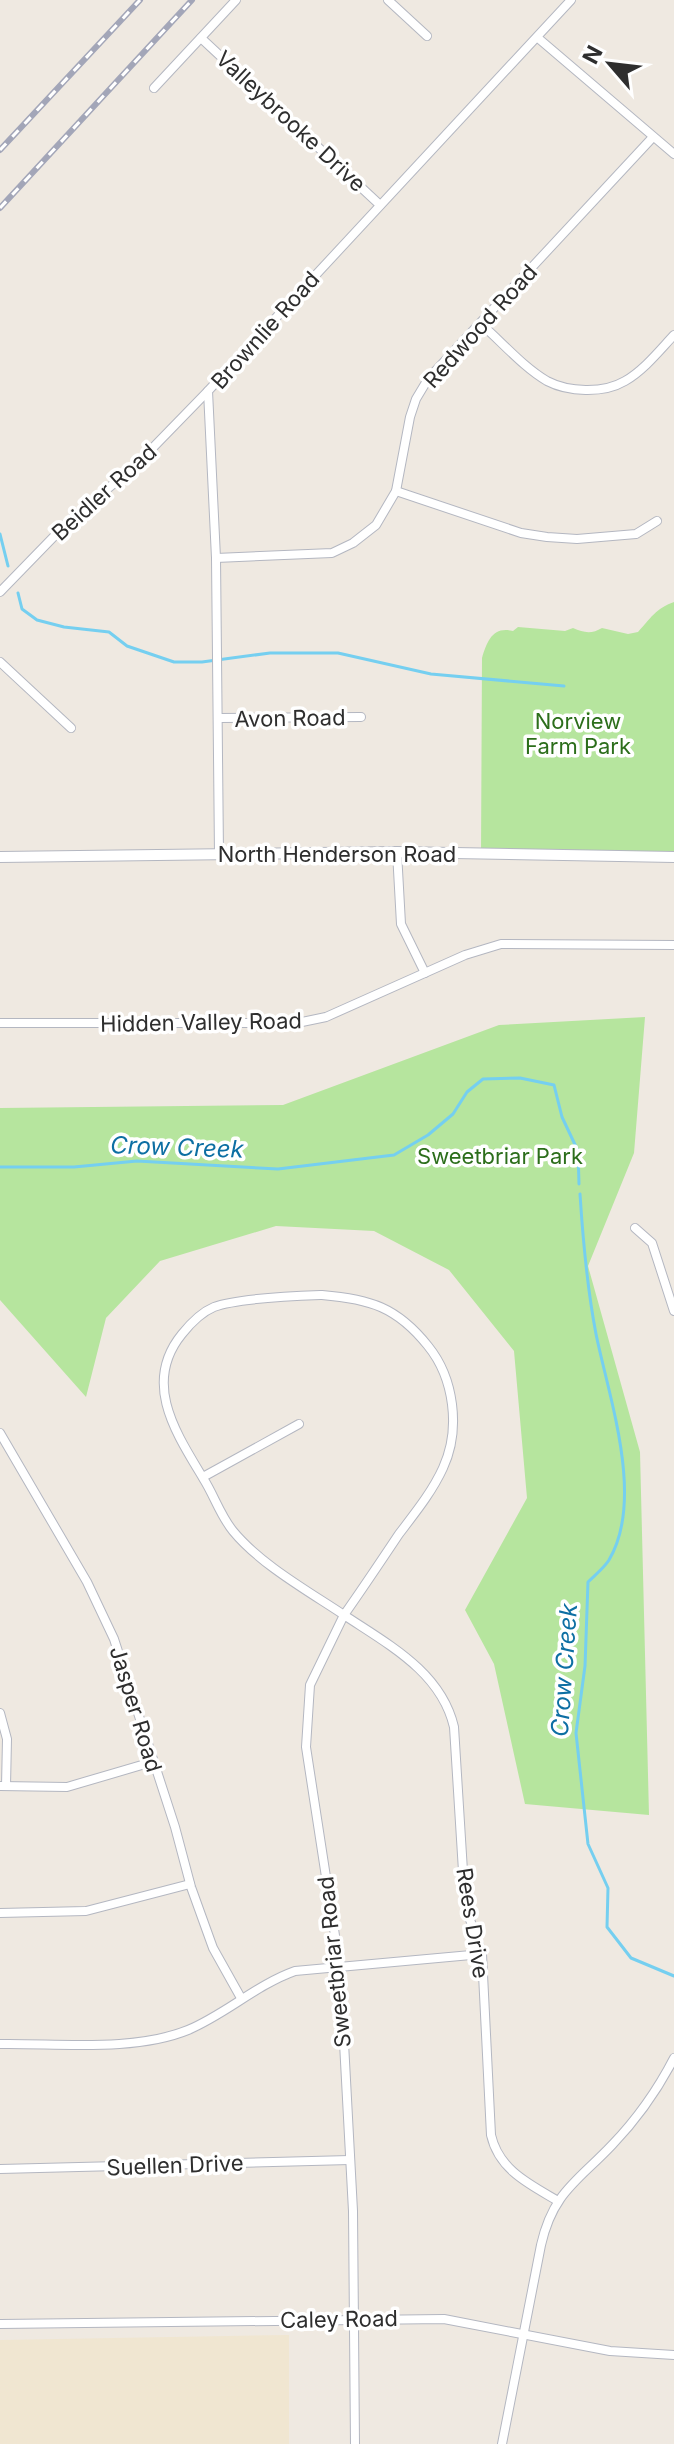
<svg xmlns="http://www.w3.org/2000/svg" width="674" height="2444" font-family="Inter,sans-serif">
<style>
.education{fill:#f0e6d1}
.green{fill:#b6e59e}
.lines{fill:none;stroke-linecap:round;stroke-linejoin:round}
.stream{stroke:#75cff0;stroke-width:3}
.minor-casing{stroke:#b4b7c1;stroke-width:10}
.tertiary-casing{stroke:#b4b7c1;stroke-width:12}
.minor{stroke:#fff;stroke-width:8}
.tertiary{stroke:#fff;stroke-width:10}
.rail-casing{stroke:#a3a6b8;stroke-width:6}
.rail{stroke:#fff;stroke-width:3;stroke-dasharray:9;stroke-linecap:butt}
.labels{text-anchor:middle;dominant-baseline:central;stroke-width:7;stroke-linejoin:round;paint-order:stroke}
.street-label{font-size:22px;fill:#2e2e2e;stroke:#fff}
.park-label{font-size:22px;fill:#2c6e1b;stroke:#fff}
.water-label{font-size:24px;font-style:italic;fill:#0d6fa3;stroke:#fff}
</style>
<rect width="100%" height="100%" fill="#efe9e1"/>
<!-- education -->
<path class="education" d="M289,2335V2444H0V2340Z"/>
<!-- green -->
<g class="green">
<path d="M674,602V856L481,854L482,658C487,641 493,626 513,631L518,627L565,631L573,628C584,633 592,634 602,628L628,634L638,632C650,619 656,608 674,602Z"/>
<path d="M645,1017L634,1153L588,1266L640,1452L649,1815L525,1804L494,1664L465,1610L527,1498L514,1351L449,1270L374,1231L276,1226L160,1261L106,1318L86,1397L0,1300V1108L283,1105L499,1025Z"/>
</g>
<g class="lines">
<!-- stream -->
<g class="stream">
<path d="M0,534L8,566"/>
<path d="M18,593L22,609L37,620L64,627L109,632L127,646L174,662H202L270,653H338L431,674L564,686"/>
<path d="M0,1167H74L137,1161L278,1169L394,1155L428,1135L453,1114L467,1092L483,1079L520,1078L554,1085L562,1117L578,1151L579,1184"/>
<path d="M580,1194C583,1241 587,1287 596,1334C609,1398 645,1499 609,1560C604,1568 595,1575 588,1582L585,1666L576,1733L588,1844L608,1888L607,1927L631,1958L674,1976"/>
</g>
<!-- minor casing -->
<g class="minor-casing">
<g id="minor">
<path d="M388,0L427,36"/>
<path d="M201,38L380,205"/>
<path d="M538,38L674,154"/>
<path d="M154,88L236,0"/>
<path d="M481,324C502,342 523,367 547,381C568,392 603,394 625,381C644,370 659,351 674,335"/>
<path d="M396,491L521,533L547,537L577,539L636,534L657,521"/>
<path d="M216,558L332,553L353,543L376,525L396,491L410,417L416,399L428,379L653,137"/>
<path d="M0,592L69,521L136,465L208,391"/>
<path d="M0,662L71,728"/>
<path d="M219,718L361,717"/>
<path d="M397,852L401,924L425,973"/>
<path d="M219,854L216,558L208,391L571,0"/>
<path d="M0,1023H297L326,1017L465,955L501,944L674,945"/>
<path d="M635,1228L652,1243L674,1311"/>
<path d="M322,1295C370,1299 397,1307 428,1346C454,1378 461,1429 443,1468C432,1492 415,1513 399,1534C381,1561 363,1588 344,1615C308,1591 260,1564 233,1531C220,1515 214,1495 203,1478C176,1433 142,1383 182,1334C190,1324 202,1312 214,1307C237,1298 295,1296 322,1295Z"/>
<path d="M0,1433L87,1582L114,1639L175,1827L191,1887L213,1948L241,1998"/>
<path d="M203,1477L299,1424"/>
<path d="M0,1713L7,1739L6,1786"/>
<path d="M0,1786L67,1787L152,1762"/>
<path d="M0,1913L86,1911L190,1884"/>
<path d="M0,2044C59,2043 134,2052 188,2030C226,2014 256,1985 295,1971L482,1954"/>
<path d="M0,2169L350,2160"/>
<path d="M0,2324L444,2319L610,2351L674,2355"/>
<path d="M355,2444L353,2211L340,1968L306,1747L310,1685L344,1615C389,1645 441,1672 454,1727L464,1887L467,1911L482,1954L491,2135C499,2170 529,2184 558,2201"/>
<path d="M502,2444L541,2245C553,2192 578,2181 612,2145C637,2119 658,2089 674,2058"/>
</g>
</g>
<!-- tertiary casing -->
<g class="tertiary-casing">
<path id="tertiary" d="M0,857L397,852L674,857"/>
</g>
<!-- minor -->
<use href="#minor" class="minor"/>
<!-- tertiary -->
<use href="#tertiary" class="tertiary"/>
<!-- rail casing -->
<g class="rail-casing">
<g id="rail">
<path d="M0,150L140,0"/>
<path d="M0,208L192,0"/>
</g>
</g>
<!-- rail -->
<use href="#rail" class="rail"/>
</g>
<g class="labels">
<!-- street labels -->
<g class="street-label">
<text transform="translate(291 121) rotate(43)">Valleybrooke Drive</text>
<text transform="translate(480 326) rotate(-48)">Redwood Road</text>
<text transform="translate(265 330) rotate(-48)">Brownlie Road</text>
<text transform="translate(104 492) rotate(-42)">Beidler Road</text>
<text transform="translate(290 718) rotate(-1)">Avon Road</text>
<text x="337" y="854">North Henderson Road</text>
<text transform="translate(201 1022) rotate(-1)">Hidden Valley Road</text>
<text transform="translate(136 1709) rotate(73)">Jasper Road</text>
<text transform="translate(473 1923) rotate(81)">Rees Drive</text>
<text transform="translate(334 1962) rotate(-96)">Sweetbriar Road</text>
<text transform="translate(175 2165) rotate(-2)">Suellen Drive</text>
<text transform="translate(339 2319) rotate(-1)">Caley Road</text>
</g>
<!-- park labels -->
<g class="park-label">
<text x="578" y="721">Norview<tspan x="578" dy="25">Farm Park</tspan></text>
<text x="500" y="1156">Sweetbriar Park</text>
</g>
<!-- water labels -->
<g class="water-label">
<text transform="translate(177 1147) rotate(2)">Crow Creek</text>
<text transform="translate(564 1670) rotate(-86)">Crow Creek</text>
</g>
</g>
<!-- north arrow -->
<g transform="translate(610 64) rotate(298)" stroke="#ffffff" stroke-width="6" paint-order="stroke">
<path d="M0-6L14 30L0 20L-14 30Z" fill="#2e2e2e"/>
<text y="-12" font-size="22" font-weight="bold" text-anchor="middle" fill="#2e2e2e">N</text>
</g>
</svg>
